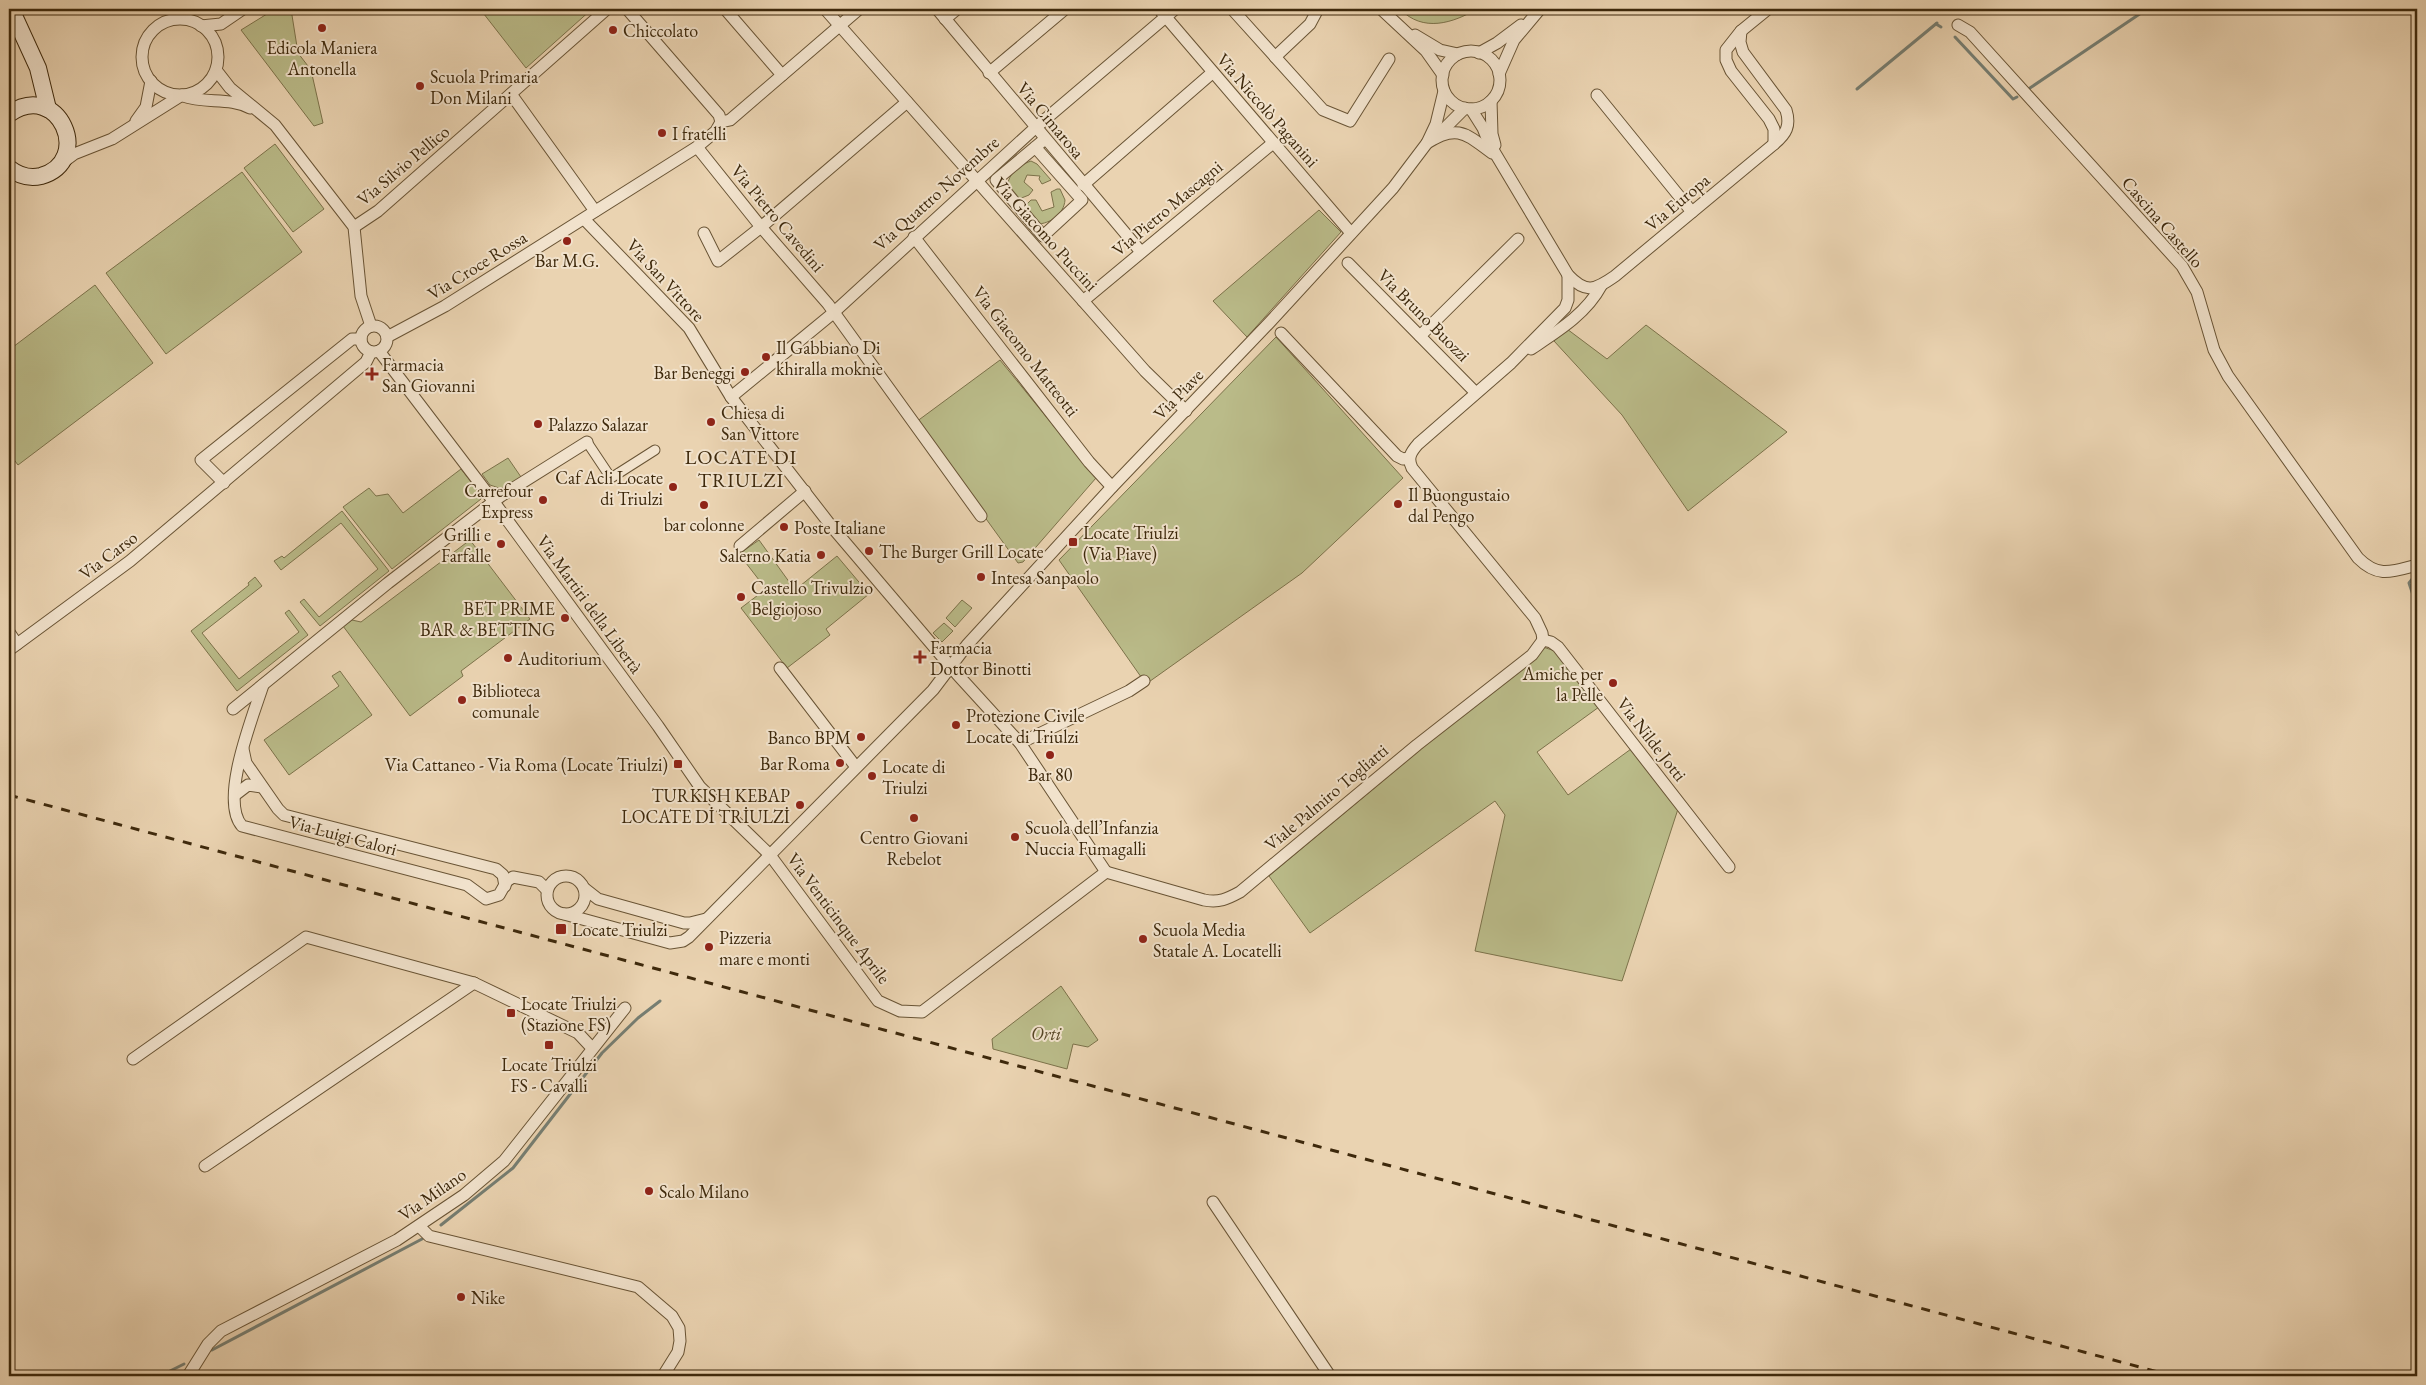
<svg xmlns="http://www.w3.org/2000/svg" width="2426" height="1385" font-family="'EB Garamond',serif">
<style>
.green{fill:#babb89;stroke:#7c724a}
.lines{fill:none;stroke-linecap:round;stroke-linejoin:round}
.stream{stroke:#767e72;stroke-width:3}
.pedestrian-casing{stroke:#695435;stroke-width:11}
.minor-casing{stroke:#695435;stroke-width:13}
.secondary-casing{stroke:#3e290c;stroke-width:18}
.pedestrian{stroke:#f1e2cc;stroke-width:9}
.minor{stroke:#f1e2cc;stroke-width:11}
.secondary{stroke:#f1e2cc;stroke-width:16}
.rail{stroke:#3e290c;stroke-width:3;stroke-dasharray:9 9;stroke-linecap:butt}
.poi-dot{fill:#8f2418;stroke:#f1e2cc;stroke-width:2}
.labels{text-anchor:middle;dominant-baseline:central;stroke-width:4;stroke-linejoin:round;paint-order:stroke}
.poi-label{font-size:18px;fill:#3e290c;stroke:#f1e2cc;text-anchor:start}
.street-label{font-size:18px;fill:#3e290c;stroke:#f1e2cc}
.park-label{font-size:18px;font-style:italic;fill:#574625;stroke:#f1e2cc}
.quarter-label{font-size:20px;letter-spacing:1px;fill:#3e290c;stroke:#f1e2cc}
</style>
<rect width="100%" height="100%" fill="#ead3b1"/>
<filter id="stains"><feTurbulence type="fractalNoise" baseFrequency=".004" numOctaves="4"/><feColorMatrix values="0 0 0 0 .2 0 0 0 0 .09 0 0 0 0 .02 0 0 0 .5 -.17"/></filter>
<radialGradient id="worn" r=".72"><stop offset=".6" stop-color="#630" stop-opacity="0"/><stop offset="1" stop-color="#630" stop-opacity=".3"/></radialGradient>
<!-- green -->
<g class="green">
<path d="M275,9H291L298,53L311,70L323,123L314,126L241,30Z"/>
<path d="M480,9H592L526,68Z"/>
<path d="M1400,9H1477C1453,23 1423,33 1400,9Z"/>
<path d="M275,144L324,209L293,232L244,168Z"/>
<path d="M1031,161L1037,164L1051,180L1042,184L1039,179L1040,176L1027,175L1024,182L1033,190L1029,195L1019,199L1011,190L1008,182C1012,170 1020,165 1031,161Z"/>
<path d="M242,172L302,252L166,354L106,273Z"/>
<path d="M1057,189H1060L1065,200C1064,214 1050,224 1037,224L1025,206L1031,200H1036L1042,211L1054,207L1051,192Z"/>
<path d="M1319,210L1341,232L1247,337L1213,301Z"/>
<path d="M95,285L153,363L18,465L9,453V350Z"/>
<path d="M1646,325L1787,432L1688,511L1622,415L1554,341L1567,329L1607,359Z"/>
<path d="M1276,337L1403,478L1302,573L1146,684L1059,560Z"/>
<path d="M1000,360L1096,478L1023,562L1018,563L916,422Z"/>
<path d="M508,458L521,477L502,489L490,485L482,474Z"/>
<path d="M461,469L479,492L481,499L392,569L343,507L369,488L376,496L388,494L403,513Z"/>
<path d="M342,511L389,571L320,626L300,602L304,599L319,617L378,569L341,523L281,570L274,561L282,556L284,558Z"/>
<path d="M470,540L530,619L461,671L463,676L410,716L343,626L352,620L361,622Z"/>
<path d="M759,540L795,590L837,556L869,594L826,629L830,635L787,668L741,608L766,589L739,554Z"/>
<path d="M255,577L262,586L202,633L239,679L299,632L285,613L289,610L308,635L237,691L191,631L249,585L248,583Z"/>
<path d="M962,600L972,608L955,627L946,618Z"/>
<path d="M944,623L953,631L942,642L933,633Z"/>
<path d="M1543,647L1555,651L1599,707L1537,752L1568,795L1631,749L1678,809L1622,981L1475,951L1505,815L1495,801L1310,933L1269,876Z"/>
<path d="M340,671L372,715L289,775L264,740L339,686L332,676Z"/>
<path d="M1061,986L1098,1040L1088,1047L1073,1044L1067,1069L993,1049L992,1039Z"/>
</g>
<g class="lines">
<!-- stream -->
<g class="stream">
<path d="M1950,12L1955,9"/>
<path d="M1936,24L1941,27"/>
<path d="M1955,37L2013,99L2017,97"/>
<path d="M2030,88L2147,9"/>
<path d="M1857,89L1937,23"/>
<path d="M2414,598L2409,583L2417,573"/>
<path d="M441,1225L513,1168L602,1053L638,1018L660,1001"/>
<path d="M212,1350L422,1239"/>
<path d="M160,1376L184,1364"/>
</g>
<!-- pedestrian casing -->
<g class="pedestrian-casing">
<path id="pedestrian" d="M587,442L611,478L655,450"/>
</g>
<!-- minor casing -->
<g class="minor-casing">
<g id="minor">
<path d="M627,9L719,115L721,122"/>
<path d="M725,9L782,75"/>
<path d="M825,9L1145,371L1186,411"/>
<path d="M937,9L1141,252"/>
<path d="M1159,9L1351,233"/>
<path d="M1232,9L1323,110L1350,121L1389,59"/>
<path d="M1381,9L1426,51L1443,75"/>
<path d="M1768,9L1741,31L1726,50V60L1731,71L1769,119L1774,129V144"/>
<path d="M945,19L957,9"/>
<circle cx="180" cy="57" r="38"/>
<path d="M1958,25L1970,32L2182,266L2197,292L2214,350L2228,376L2358,558C2378,578 2391,572 2417,565"/>
<path d="M201,26L221,24L243,9"/>
<path d="M1415,35L1440,50L1458,54"/>
<circle cx="1471" cy="80" r="29"/>
<path d="M1479,53L1497,43L1521,25"/>
<path d="M1275,57L1310,24L1318,9"/>
<path d="M216,70L230,88L275,125L354,227L361,296L371,326"/>
<path d="M989,73L1065,9"/>
<path d="M1499,74L1514,40L1540,9"/>
<path d="M511,94L595,211"/>
<path d="M1597,95L1692,212"/>
<path d="M183,96C205,104 230,97 250,108"/>
<path d="M1491,101L1492,134L1495,145"/>
<path d="M1471,109L1483,128L1489,143L1568,275C1586,294 1595,290 1615,276L1774,144C1786,134 1791,126 1786,110L1743,52L1740,42L1741,31"/>
<path d="M136,121L146,107L151,81"/>
<path d="M1435,138L1465,108"/>
<path d="M1427,143C1458,123 1467,135 1492,153"/>
<path d="M697,147L761,227L828,304L981,516"/>
<path d="M1035,147L1082,200L1043,236L996,180L1045,139"/>
<path d="M62,163L74,154L112,139L182,95"/>
<path d="M1083,185L1212,73"/>
<path d="M584,219L689,328L731,397L832,527L957,674L1020,743L1106,872"/>
<path d="M354,227L378,211L607,9"/>
<path d="M704,233L718,261L761,227L907,102"/>
<path d="M914,237L1089,462L1112,487"/>
<path d="M1348,263L1475,392"/>
<path d="M1083,301L1273,143"/>
<circle cx="374" cy="339" r="13"/>
<path d="M1281,333L1397,456L1403,459L1409,458"/>
<path d="M1420,336L1518,239"/>
<path d="M387,337L445,306L697,147L716,131L721,122L730,120L859,9"/>
<path d="M1531,349C1558,331 1586,314 1601,286"/>
<path d="M379,351L494,502L658,726L700,787L770,855L878,1001L900,1011L922,1012L1106,872"/>
<path d="M731,397L832,314L1035,128L1175,9"/>
<path d="M224,483L201,460L352,339H361"/>
<path d="M740,546L805,491"/>
<path d="M9,632L17,644"/>
<path d="M1543,640L1542,633L1535,618L1412,468C1407,458 1411,452 1418,444L1511,363L1565,308L1568,300V275"/>
<path d="M1543,640L1551,642L1558,647L1729,867"/>
<path d="M9,650L130,561L366,362L371,352"/>
<path d="M780,668L856,767"/>
<path d="M263,685C253,716 219,800 242,826L467,885L486,899L499,895L507,881L513,877L539,882L547,890"/>
<path d="M233,709L388,583L501,496L587,442"/>
<path d="M1020,743L1129,691L1144,681"/>
<path d="M243,749L246,763L278,809L284,815L496,869L503,875L505,886"/>
<path d="M235,795L248,785L262,787"/>
<path d="M1106,872L1204,900C1219,903 1227,899 1240,892L1417,745L1532,655L1543,640"/>
<circle cx="566" cy="895" r="19"/>
<path d="M584,888L598,899L684,923H690L706,919"/>
<path d="M564,914L670,943L683,941L689,937L933,690L967,645L1112,487L1270,322L1393,188L1427,143L1436,124L1444,91"/>
<path d="M133,1059L306,937L474,983L578,1033L592,1048"/>
<path d="M205,1166L474,983"/>
<path d="M1213,1202L1330,1376"/>
<path d="M419,1226L429,1236L638,1287L672,1316L679,1328L680,1341L678,1352L663,1376"/>
<path d="M188,1376L208,1344L221,1331L397,1240L464,1195L504,1161L625,1008"/>
</g>
</g>
<!-- secondary casing -->
<g class="secondary-casing">
<g id="secondary">
<path d="M11,9L38,68L48,109"/>
<path d="M9,114C59,79 94,161 41,176C29,179 18,175 9,168"/>
</g>
</g>
<!-- pedestrian -->
<use href="#pedestrian" class="pedestrian"/>
<!-- minor -->
<use href="#minor" class="minor"/>
<!-- secondary -->
<use href="#secondary" class="secondary"/>
<!-- rail -->
<path class="rail" d="M9,795L2173,1376"/>
</g>
<!-- markers -->
<g class="poi-dot">
<circle cx="322" cy="28" r="5"/>
<circle cx="613" cy="30" r="5"/>
<circle cx="420" cy="86" r="5"/>
<circle cx="662" cy="133" r="5"/>
<circle cx="567" cy="241" r="5"/>
<circle cx="766" cy="357" r="5"/>
<circle cx="745" cy="372" r="5"/>
<path d="M369.5 366.5h5v5h5v5h-5v5h-5v-5h-5v-5h5z"/>
<circle cx="711" cy="422" r="5"/>
<circle cx="538" cy="424" r="5"/>
<circle cx="673" cy="487" r="5"/>
<circle cx="543" cy="500" r="5"/>
<circle cx="1398" cy="504" r="5"/>
<circle cx="704" cy="505" r="5"/>
<circle cx="784" cy="527" r="5"/>
<rect x="1068" y="537" width="10" height="10" rx="2.5"/>
<circle cx="501" cy="544" r="5"/>
<circle cx="869" cy="551" r="5"/>
<circle cx="821" cy="555" r="5"/>
<circle cx="981" cy="577" r="5"/>
<circle cx="741" cy="597" r="5"/>
<circle cx="565" cy="618" r="5"/>
<path d="M917.5 649.5h5v5h5v5h-5v5h-5v-5h-5v-5h5z"/>
<circle cx="508" cy="658" r="5"/>
<circle cx="1613" cy="683" r="5"/>
<circle cx="462" cy="700" r="5"/>
<circle cx="956" cy="725" r="5"/>
<circle cx="861" cy="737" r="5"/>
<circle cx="1050" cy="755" r="5"/>
<circle cx="840" cy="763" r="5"/>
<rect x="673" y="759" width="10" height="10" rx="2.5"/>
<circle cx="872" cy="776" r="5"/>
<circle cx="800" cy="805" r="5"/>
<circle cx="914" cy="818" r="5"/>
<circle cx="1015" cy="837" r="5"/>
<rect x="555" y="923" width="12" height="12" rx="2.5"/>
<circle cx="1143" cy="939" r="5"/>
<circle cx="709" cy="947" r="5"/>
<rect x="506" y="1008" width="10" height="10" rx="2.5"/>
<rect x="544" y="1040" width="10" height="10" rx="2.5"/>
<circle cx="649" cy="1191" r="5"/>
<circle cx="461" cy="1297" r="5"/>
</g>
<g class="labels">
<!-- poi labels -->
<g class="poi-label">
<text x="623" y="30">Chiccolato</text>
<text x="322" y="47" text-anchor="middle">Edicola Maniera<tspan x="322" dy="21">Antonella</tspan></text>
<text x="430" y="76">Scuola Primaria<tspan x="430" dy="21">Don Milani</tspan></text>
<text x="672" y="133">I fratelli</text>
<text x="567" y="260" text-anchor="middle">Bar M.G.</text>
<text x="776" y="347">Il Gabbiano Di<tspan x="776" dy="21">khiralla moknie</tspan></text>
<text x="382" y="364">Farmacia<tspan x="382" dy="21">San Giovanni</tspan></text>
<text x="735" y="372" text-anchor="end">Bar Beneggi</text>
<text x="721" y="412">Chiesa di<tspan x="721" dy="21">San Vittore</tspan></text>
<text x="548" y="424">Palazzo Salazar</text>
<text x="663" y="477" text-anchor="end">Caf Acli Locate<tspan x="663" dy="21">di Triulzi</tspan></text>
<text x="533" y="490" text-anchor="end">Carrefour<tspan x="533" dy="21">Express</tspan></text>
<text x="1408" y="494">Il Buongustaio<tspan x="1408" dy="21">dal Pengo</tspan></text>
<text x="704" y="524" text-anchor="middle">bar colonne</text>
<text x="794" y="527">Poste Italiane</text>
<text x="1083" y="532">Locate Triulzi<tspan x="1083" dy="21">(Via Piave)</tspan></text>
<text x="491" y="534" text-anchor="end">Grilli e<tspan x="491" dy="21">Farfalle</tspan></text>
<text x="879" y="551">The Burger Grill Locate</text>
<text x="811" y="555" text-anchor="end">Salerno Katia</text>
<text x="991" y="577">Intesa Sanpaolo</text>
<text x="751" y="587">Castello Trivulzio<tspan x="751" dy="21">Belgiojoso</tspan></text>
<text x="555" y="608" text-anchor="end">BET PRIME<tspan x="555" dy="21">BAR &amp; BETTING</tspan></text>
<text x="930" y="647">Farmacia<tspan x="930" dy="21">Dottor Binotti</tspan></text>
<text x="518" y="658">Auditorium</text>
<text x="1603" y="673" text-anchor="end">Amiche per<tspan x="1603" dy="21">la Pelle</tspan></text>
<text x="472" y="690">Biblioteca<tspan x="472" dy="21">comunale</tspan></text>
<text x="966" y="715">Protezione Civile<tspan x="966" dy="21">Locate di Triulzi</tspan></text>
<text x="851" y="737" text-anchor="end">Banco BPM</text>
<text x="830" y="763" text-anchor="end">Bar Roma</text>
<text x="668" y="764" text-anchor="end">Via Cattaneo - Via Roma (Locate Triulzi)</text>
<text x="882" y="766">Locate di<tspan x="882" dy="21">Triulzi</tspan></text>
<text x="1050" y="774" text-anchor="middle">Bar 80</text>
<text x="790" y="795" text-anchor="end">TURKISH KEBAP<tspan x="790" dy="21">LOCATE Dİ TRİULZİ</tspan></text>
<text x="1025" y="827">Scuola dell’Infanzia<tspan x="1025" dy="21">Nuccia Fumagalli</tspan></text>
<text x="914" y="837" text-anchor="middle">Centro Giovani<tspan x="914" dy="21">Rebelot</tspan></text>
<text x="572" y="929">Locate Triulzi</text>
<text x="1153" y="929">Scuola Media<tspan x="1153" dy="21">Statale A. Locatelli</tspan></text>
<text x="719" y="937">Pizzeria<tspan x="719" dy="21">mare e monti</tspan></text>
<text x="521" y="1003">Locate Triulzi<tspan x="521" dy="21">(Stazione FS)</tspan></text>
<text x="549" y="1064" text-anchor="middle">Locate Triulzi<tspan x="549" dy="21">FS - Cavalli</tspan></text>
<text x="659" y="1191">Scalo Milano</text>
<text x="471" y="1297">Nike</text>
</g>
<!-- street labels -->
<g class="street-label">
<text transform="translate(1268 110) rotate(49)">Via Niccolò Paganini</text>
<text transform="translate(1051 120) rotate(50)">Via Cimarosa</text>
<text transform="translate(403 165) rotate(-40)">Via Silvio Pellico</text>
<text transform="translate(936 193) rotate(-42)">Via Quattro Novembre</text>
<text transform="translate(1677 202) rotate(-40)">Via Europa</text>
<text transform="translate(1167 208) rotate(-40)">Via Pietro Mascagni</text>
<text transform="translate(778 218) rotate(50)">Via Pietro Cavedini</text>
<text transform="translate(2163 222) rotate(49)">Cascina Castello</text>
<text transform="translate(1046 234) rotate(48)">Via Giacomo Puccini</text>
<text transform="translate(477 265) rotate(-32)">Via Croce Rossa</text>
<text transform="translate(666 280) rotate(47)">Via San Vittore</text>
<text transform="translate(1424 315) rotate(45)">Via Bruno Buozzi</text>
<text transform="translate(1026 351) rotate(52)">Via Giacomo Matteotti</text>
<text transform="translate(1178 394) rotate(-46)">Via Piave</text>
<text transform="translate(108 555) rotate(-37)">Via Carso</text>
<text transform="translate(590 604) rotate(54)">Via Martiri della Libertà</text>
<text transform="translate(1652 739) rotate(52)">Via Nilde Jotti</text>
<text transform="translate(1326 797) rotate(-40)">Viale Palmiro Togliatti</text>
<text transform="translate(343 835) rotate(15)">Via Luigi Calori</text>
<text transform="translate(839 918) rotate(53)">Via Venticinque Aprile</text>
<text transform="translate(432 1194) rotate(-35)">Via Milano</text>
</g>
<!-- park labels -->
<g class="park-label">
<text x="1046" y="1033">Orti</text>
</g>
<!-- quarter labels -->
<g class="quarter-label">
<text x="741" y="457">LOCATE DI<tspan x="741" dy="23">TRIULZI</tspan></text>
</g>
</g>
<!-- margin -->
<rect width="2426" height="1385" fill="none" stroke="#ead3b1" stroke-width="30"/>
<rect x="10" y="10" width="2406" height="1365" fill="none" stroke="#3e290c" stroke-width="2.5"/>
<rect x="15" y="15" width="2396" height="1355" fill="none" stroke="#3e290c"/>
<rect width="100%" height="100%" filter="url(#stains)"/>
<rect width="100%" height="100%" fill="url(#worn)"/>
</svg>
